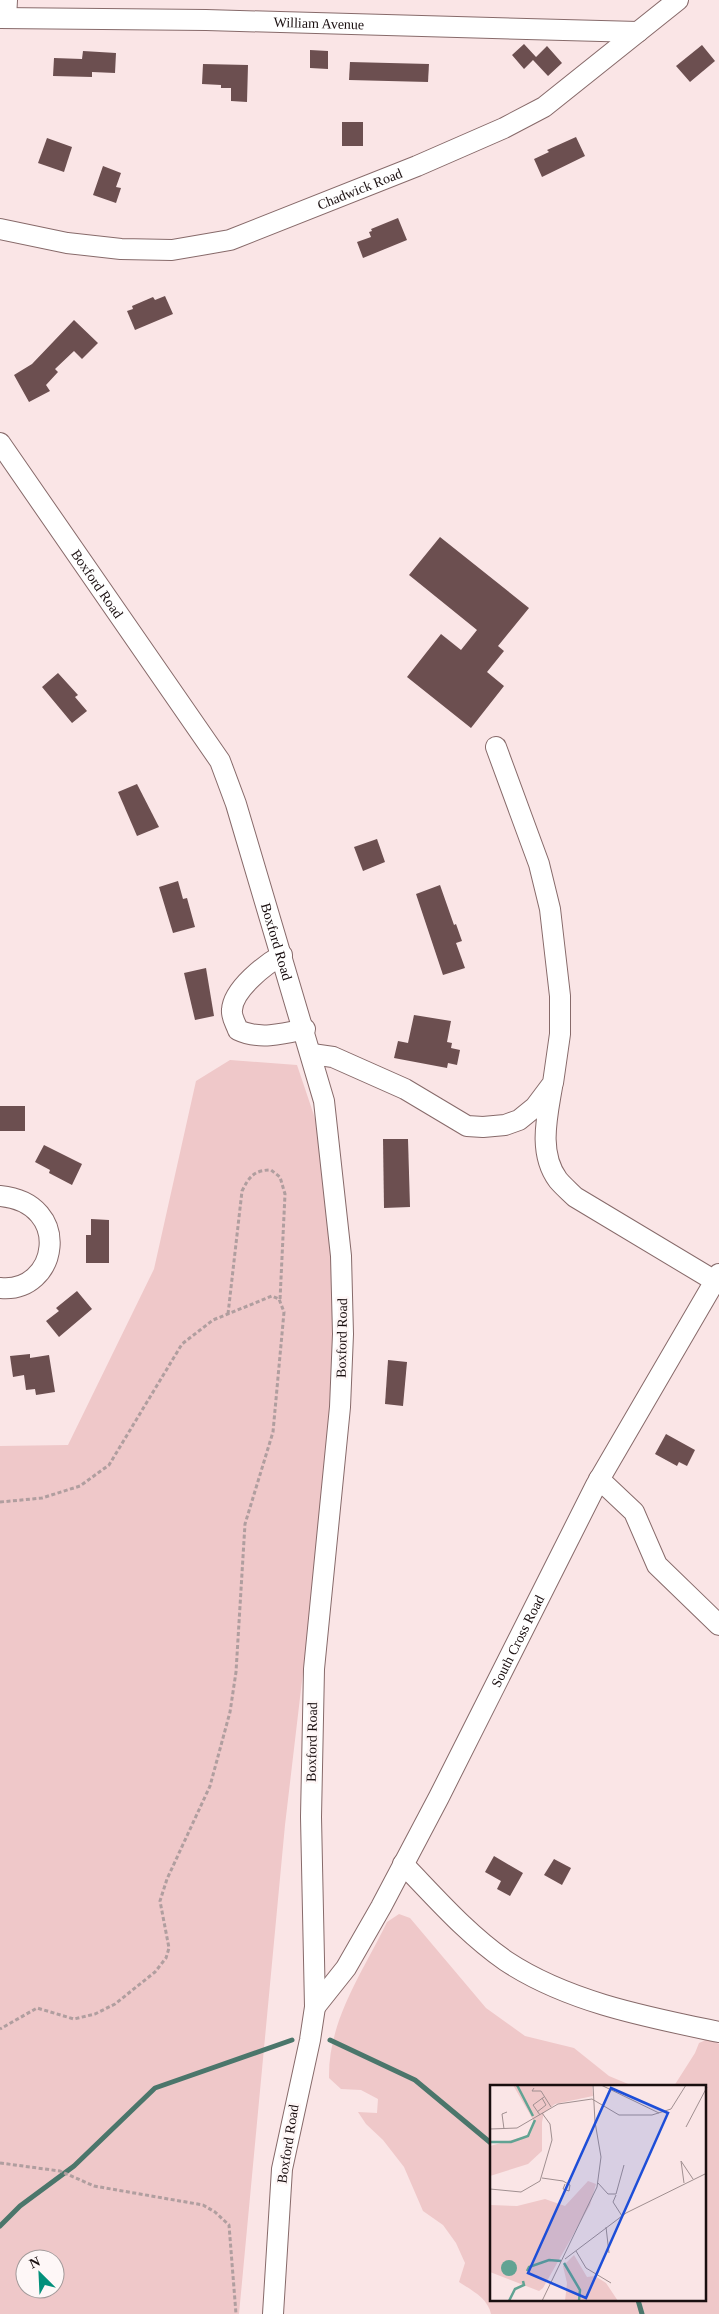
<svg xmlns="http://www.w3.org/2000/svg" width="719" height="2314" font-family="Georgia,serif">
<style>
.green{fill:#efc8c9;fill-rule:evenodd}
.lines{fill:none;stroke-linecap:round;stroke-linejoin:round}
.stream{stroke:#4b766b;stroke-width:5}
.building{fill:#6c4f50}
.minor-casing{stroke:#876a6a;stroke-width:22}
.path{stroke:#b09e9f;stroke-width:3;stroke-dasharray:4 2.5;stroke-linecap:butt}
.minor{stroke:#fff;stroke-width:20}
.labels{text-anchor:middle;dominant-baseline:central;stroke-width:5;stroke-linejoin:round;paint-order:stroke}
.street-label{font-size:14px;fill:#190e0f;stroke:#fef7f7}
.inset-river{fill:none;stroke:#61a393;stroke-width:2.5}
.inset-road{fill:none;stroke:#a08f90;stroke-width:1}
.view{fill:#1d4ed8;fill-opacity:0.15;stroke:#1d4ed8;stroke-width:2.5}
.inset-edge{fill:none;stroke:#190e0f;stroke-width:2.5}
</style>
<rect width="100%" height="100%" fill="#fae5e6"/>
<!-- green -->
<g class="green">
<path d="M230,1060L297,1065L326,1151L334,1319L325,1486L285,1825L239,2314H0V1446L68,1445L154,1269L196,1081ZM25,2259H55V2289H25Z"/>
<path d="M399,1914L410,1918L486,2008L525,2036L574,2048L609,2076L633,2086H492V2300H705V2086H674L695,2053L699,2043L708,2039L719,2044V2314H491C488,2298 471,2290 459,2282L465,2263L456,2243L443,2225L423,2211L404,2167L383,2140L366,2124L358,2112L377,2113L378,2099L361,2090L341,2089L329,2078C328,2020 363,1972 387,1922Z"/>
</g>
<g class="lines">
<!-- stream -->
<g class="stream">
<path d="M330,2040L415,2080L492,2144"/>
<path d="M0,2226L20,2206L74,2166L155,2088L292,2040"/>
<path d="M638,2300L642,2314"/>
</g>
</g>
<!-- building -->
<g class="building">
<path d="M524,44L536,57L547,46L562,63L548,76L533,60L524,69L512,55Z"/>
<path d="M702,45L715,61L690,82L676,66Z"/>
<path d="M310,50L328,51V69L310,68Z"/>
<path d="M83,51L116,53L115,73L92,72V77L53,76L54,58L82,59Z"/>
<path d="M350,62L429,64L428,82L349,80Z"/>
<path d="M203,64L248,65L247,102L231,101V88H221V85L202,84Z"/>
<rect x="342" y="122" width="21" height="24"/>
<path d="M576,137L585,156L542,177L534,159L549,152L547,150Z"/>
<path d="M47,138L72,147L64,172L38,163Z"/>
<path d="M103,166L121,173L116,187L121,188L116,203L93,195Z"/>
<path d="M398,218L407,240L363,258L357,242L371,237L369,232L372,231L371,229Z"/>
<path d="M165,296L173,314L135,330L127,311L133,309L132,306L153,297L155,300Z"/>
<path d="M74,320L98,343L82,359L74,351L55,369L58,372L46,385L50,391L29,402L14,375L32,364Z"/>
<path d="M440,537L529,608L498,646L504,651L487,672L504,686L471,728L407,677L441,634L461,650L477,630L409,575Z"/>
<path d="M58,673L78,695L75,697L87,711L72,723L42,687Z"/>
<path d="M137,784L159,827L137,836L118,792Z"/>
<path d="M377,839L385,862L363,871L354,847Z"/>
<path d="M178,881L183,899L187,898L195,927L173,933L159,887Z"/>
<path d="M440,885L454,925L456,924L462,941L456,943L465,968L443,975L416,894Z"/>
<path d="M206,968L214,1016L195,1020L184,973Z"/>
<path d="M414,1015L451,1021L447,1042L452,1043L451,1048L460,1050L457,1065L448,1063L447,1068L394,1058L398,1041L408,1043Z"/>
<rect x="0" y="1106" width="25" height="25"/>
<path d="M383,1139H408L410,1207L384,1208Z"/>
<path d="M44,1145L82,1164L72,1185L49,1173L50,1170L35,1162Z"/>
<path d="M91,1219L109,1220V1263H86V1235H91Z"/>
<path d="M77,1291L92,1309L59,1337L46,1321L59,1311L56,1308Z"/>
<path d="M30,1354V1358L49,1355L55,1392L36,1395L35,1389L26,1390L24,1375L13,1377L10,1356Z"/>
<path d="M388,1360L407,1362L403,1406L385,1404Z"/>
<path d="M666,1434L695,1450L687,1466L679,1462L677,1466L655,1454Z"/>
<path d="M494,1856L523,1873L510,1896L497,1889L501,1881L485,1872Z"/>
<path d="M554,1859L571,1868L562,1885L544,1875Z"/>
</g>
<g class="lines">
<!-- minor casing -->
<g class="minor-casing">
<g id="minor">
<path id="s1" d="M0,18L206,20L638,32"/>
<path d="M6,18L7,0"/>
<path id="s2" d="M0,229L67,243L121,249L172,250L230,240L417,166L504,128L544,107L678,0"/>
<path id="s3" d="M0,443L220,761L236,804L324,1101L341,1256L343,1334L340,1407L314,1669L311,1817L315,2007L310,2040L282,2169L273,2314"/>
<path d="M282,955C266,964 233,989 232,1010C231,1017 236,1024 238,1030C259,1040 283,1034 305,1029"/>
<path d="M312,1054L333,1057L405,1089L467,1126L483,1127L505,1125L519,1120L535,1107L553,1083L560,1034V996L550,909L539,864L496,747"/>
<path d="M552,1087C547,1117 538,1153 558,1180C563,1186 570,1192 575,1197L715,1281"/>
<path d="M0,1196C74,1203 58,1294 0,1288"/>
<path d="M599,1479L634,1512L657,1565L719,1625"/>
<path d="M403,1864C436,1898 467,1934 506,1961C568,2002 647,2017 719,2032"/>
<path id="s4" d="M315,2007L346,1968L381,1907L439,1797L596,1485L719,1274"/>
</g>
</g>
<!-- path -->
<g class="path">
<path d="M228,1314L242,1191C249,1177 254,1170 271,1170L280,1177L285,1194L280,1300"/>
<path d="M0,1502L42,1498L80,1486L109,1465L182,1344L213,1320L272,1296L279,1299L284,1312L273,1432L245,1524L236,1672L230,1712L210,1786L167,1879L160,1901L169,1948L166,1958L155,1972L115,2004L95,2014L74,2019L37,2008L0,2029"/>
<path d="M0,2163L60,2171L94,2186L203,2205L215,2212L229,2225L236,2314"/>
</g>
<!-- minor -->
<use href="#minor" class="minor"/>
</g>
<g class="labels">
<!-- street labels -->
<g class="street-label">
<text stroke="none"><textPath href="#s1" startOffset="319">William Avenue</textPath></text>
<text stroke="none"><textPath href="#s2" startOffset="372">Chadwick Road</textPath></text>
<text stroke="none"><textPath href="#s3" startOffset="171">Boxford Road</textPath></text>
<text stroke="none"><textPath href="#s3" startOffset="576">Boxford Road</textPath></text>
<text transform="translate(342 1338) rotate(-89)">Boxford Road</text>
<text stroke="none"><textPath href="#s4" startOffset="419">South Cross Road</textPath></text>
<text transform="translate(312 1742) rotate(-89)">Boxford Road</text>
<text transform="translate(288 2144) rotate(-81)">Boxford Road</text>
</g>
</g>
<!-- overview -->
<g transform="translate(490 2085)">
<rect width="216" height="216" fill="#fae5e6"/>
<path d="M23,0H102L103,11L65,19L54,28L52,37V66L38,79L0,91V61L40,50L45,38ZM98,96L106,99L100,120L53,203L49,206L0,187V120L27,121L55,114L75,121ZM84,170L97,192L105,191L116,198L128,216H75L77,198L73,181Z" fill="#efc8c9"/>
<path d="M11 183a8 8 0 1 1 16 0a8 8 0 1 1-16 0Z" fill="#61a393"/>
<path class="inset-river" d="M27,0L43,31M0,57H21L38,51L45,35M74,178L90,205L89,216M37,186L39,182L59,175L71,176M19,216L25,204L34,200L33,196"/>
<path class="inset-road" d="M111,0L169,28M44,3L42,6H51L61,22M47,27L56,20L52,13M50,30L43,20L54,12M196,42L217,2M0,44L27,43L68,19L102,14L129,30H162L181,24L196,0M14,44L12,29L17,27M52,93L73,96L80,100L79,106L73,104L75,99M108,98L118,109H126L134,80M194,98L191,76L203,94M0,104L31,107L50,96L62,55L60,39L52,28M126,110L123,117L132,131M116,142L119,168M86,166L96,183L121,198M75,174L136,128L217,88M52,216L107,102L111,72L105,37L103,0"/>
<path class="view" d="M121,3L178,28L96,213L38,188Z"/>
<rect width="216" height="216" class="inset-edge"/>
</g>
<!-- north arrow -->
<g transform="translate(40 2274) rotate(336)"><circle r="24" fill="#fef7f7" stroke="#a29a9a"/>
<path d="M0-4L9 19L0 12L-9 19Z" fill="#03907b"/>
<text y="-8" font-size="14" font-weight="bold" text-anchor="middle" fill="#190e0f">N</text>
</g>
</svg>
